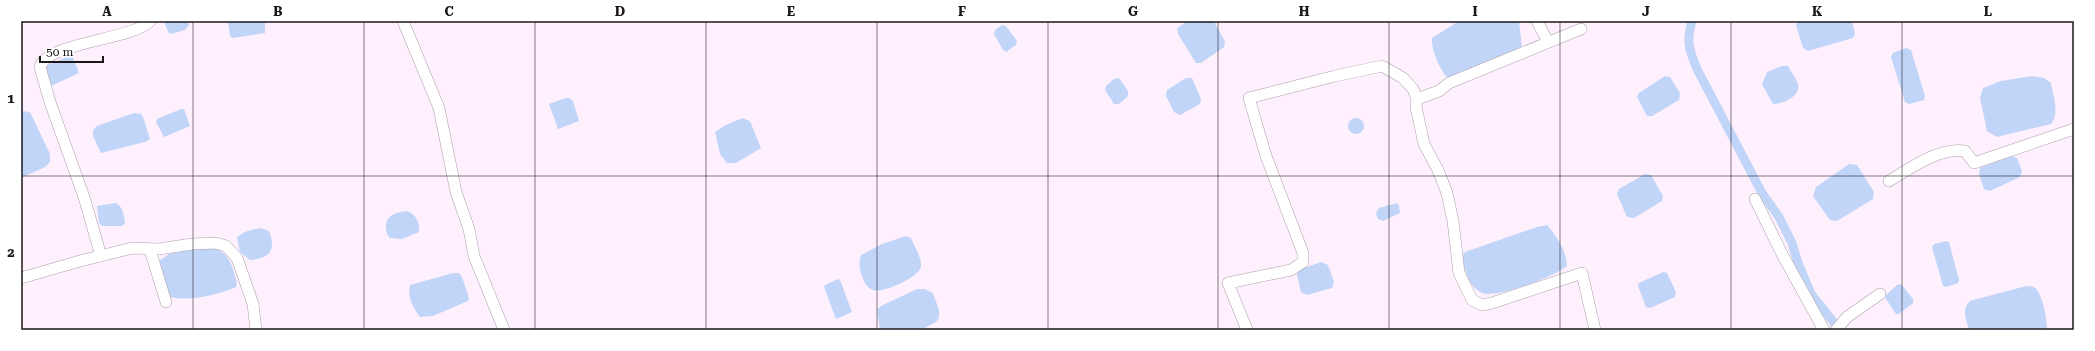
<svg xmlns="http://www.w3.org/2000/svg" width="2095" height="351" font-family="'Roboto Serif',serif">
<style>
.water{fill:#c1d5f8}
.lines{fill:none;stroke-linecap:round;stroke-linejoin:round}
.canal{stroke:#c1d5f8;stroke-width:9}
.minor-casing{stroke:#ab9ea9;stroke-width:12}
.minor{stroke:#fff;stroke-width:11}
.grid{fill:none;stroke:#1b161a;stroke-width:1;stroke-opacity:0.55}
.neatline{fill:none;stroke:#1b161a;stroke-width:1.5}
.grid-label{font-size:13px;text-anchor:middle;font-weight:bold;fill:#1b161a}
</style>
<rect width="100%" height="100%" fill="#fef0fd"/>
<!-- water -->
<g class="water">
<path d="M164,21H187L189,25L185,30L171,34L168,32Z"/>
<path d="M228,21H265V33L233,38L230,36Z"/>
<path d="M1188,21H1214L1225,42L1224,47L1201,63H1196L1178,34L1177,28Z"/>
<path d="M1459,21H1519L1522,48L1448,78C1440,71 1431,49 1432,38Z"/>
<path d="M1798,21H1852L1855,33L1853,38L1808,51L1803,48L1796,25Z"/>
<path d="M1002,25L1006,26L1017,41L1016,45L1006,52L1003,50L994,34L995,30Z"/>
<path d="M1906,48L1911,50L1925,96L1924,100L1909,104L1905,102L1891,57L1893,53Z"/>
<path d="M72,55L79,73L49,87L46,66Z"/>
<path d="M1782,66H1788C1791,72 1796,78 1798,84C1801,96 1783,104 1773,104L1762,84L1767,72Z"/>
<path d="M1665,76L1670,77L1680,93L1679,100L1652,116H1647L1637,97L1639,93Z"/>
<path d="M2032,76L2044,78L2051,83C2053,96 2060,113 2051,124L1997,137L1987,131L1980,98L1983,88L2001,81Z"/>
<path d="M1119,78L1128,91V96L1119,104H1114L1105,90L1106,86L1114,79Z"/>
<path d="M1186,78H1192L1201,99L1200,104L1180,115L1174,112L1166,96L1167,90Z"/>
<path d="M566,98H569L573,101L579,121L558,129L549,104Z"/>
<path d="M181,109H184L190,126L164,137L156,122L157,119Z"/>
<path d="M21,111L30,112L50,154V162L45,167L21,178Z"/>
<path d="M134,113L141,114L143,117L150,139L145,142L101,153L93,136V130L97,126Z"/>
<circle cx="1356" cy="126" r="8"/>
<path d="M742,118L750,121L761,148L736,163H727L720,154L715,132L724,126Z"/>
<path d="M2011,156L2017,158L2022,171L2020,177L1990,191L1984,189L1979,174L1980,168Z"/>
<path d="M1849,164L1857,165L1874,192L1873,199L1837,221L1830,220L1813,196L1816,187Z"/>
<path d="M1645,174L1651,175L1663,196L1662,201L1634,218L1627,217L1617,194L1619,189Z"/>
<path d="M116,203C123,207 124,215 125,223L122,226H102L99,223L97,206Z"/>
<path d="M1397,203L1399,205L1400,213L1383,221L1378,219L1376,213L1379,208Z"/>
<path d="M406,211C416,213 420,223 419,232L402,239L390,238C387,235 387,233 386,229C385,215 395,213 406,211Z"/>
<path d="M1547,225C1556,235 1567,252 1567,266C1556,276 1495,299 1482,293C1468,286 1465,270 1462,256L1465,252L1537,227Z"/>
<path d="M260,228L269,231C276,250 271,258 250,260L240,252L237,238C242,231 252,230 260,228Z"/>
<path d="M906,236L911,238C914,246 922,258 921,267C919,277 882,294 873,290C867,288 864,282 862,276C859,269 859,263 861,255L882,244Z"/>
<path d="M1946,241L1949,242L1959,280L1958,283L1946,287L1943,286L1932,247L1934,244Z"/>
<path d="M197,249C203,249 211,248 216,249C230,253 234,272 237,283L236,287C221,294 185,303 169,296L159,261L169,254Z"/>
<path d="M1321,262L1328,265L1334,282L1332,288L1307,295L1301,292L1297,275L1299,270Z"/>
<path d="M1663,272L1667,273L1676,292L1675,297L1650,308L1646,307L1638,286L1639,283Z"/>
<path d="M453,273H459L462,277L469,298L468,301L433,316L420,317C413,308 407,297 410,285Z"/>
<path d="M838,279L840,280L852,312L836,319L824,287L825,285Z"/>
<path d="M1901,284L1913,299V303L1899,314H1896L1886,299L1885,296L1897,285Z"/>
<path d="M2026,286C2028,286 2033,286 2035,288C2042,292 2048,323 2047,330H1969C1966,319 1961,310 1970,301Z"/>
<path d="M917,289H925L933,293L939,310V318L936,322L921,330H880L877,310L881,306Z"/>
</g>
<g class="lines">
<!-- canal -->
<path class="canal" d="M1692,21C1686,41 1689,50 1697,69L1762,193L1779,217L1792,243L1798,263L1811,294L1840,330"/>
<!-- minor casing -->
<g class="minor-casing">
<g id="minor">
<path d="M403,21L439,108L456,192L469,229L474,256L504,330"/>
<path d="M1537,21L1548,42"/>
<path d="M1417,99L1439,91L1449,83L1581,29"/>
<path d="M1889,181C1911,168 1939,147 1965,151L1974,163L2074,129"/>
<path d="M1755,199L1782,254L1824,330"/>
<path d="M150,250L166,302"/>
<path d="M101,256L84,197L50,102L40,67C47,42 133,40 150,21"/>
<path d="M21,278L80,261L132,248L159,249L192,244L216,243L226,246L237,258L253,304L256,330"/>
<path d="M1247,330L1228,283L1291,270L1303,262V253L1266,156L1249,98L1335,76L1382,66L1403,78L1413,89L1417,99L1416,107L1424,144L1438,170L1447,193L1453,221L1459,273L1472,300L1482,305L1492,303L1582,273L1595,330"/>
<path d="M1836,330L1847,317L1880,294"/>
</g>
</g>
<!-- minor -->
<use href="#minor" class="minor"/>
</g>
<!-- grid -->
<path class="grid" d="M193,21V330M364,21V330M535,21V330M706,21V330M877,21V330M1048,21V330M1218,21V330M1389,21V330M1560,21V330M1731,21V330M1902,21V330M21,176H2074"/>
<!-- border -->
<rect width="2095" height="351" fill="none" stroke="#ffffff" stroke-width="44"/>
<!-- scale -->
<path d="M40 56v6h63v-6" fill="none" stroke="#1b161a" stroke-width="2"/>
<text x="46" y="56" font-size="12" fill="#1b161a" stroke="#ffffff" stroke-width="3" paint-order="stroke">50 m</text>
<rect x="22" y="22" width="2051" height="307" class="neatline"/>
<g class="grid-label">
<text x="107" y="16">A</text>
<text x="278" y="16">B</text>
<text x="449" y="16">C</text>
<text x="620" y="16">D</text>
<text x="791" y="16">E</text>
<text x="962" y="16">F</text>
<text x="1133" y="16">G</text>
<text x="1304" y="16">H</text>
<text x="1475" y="16">I</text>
<text x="1646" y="16">J</text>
<text x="1817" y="16">K</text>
<text x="1988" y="16">L</text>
<text x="11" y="103">1</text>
<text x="11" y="257">2</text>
</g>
</svg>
